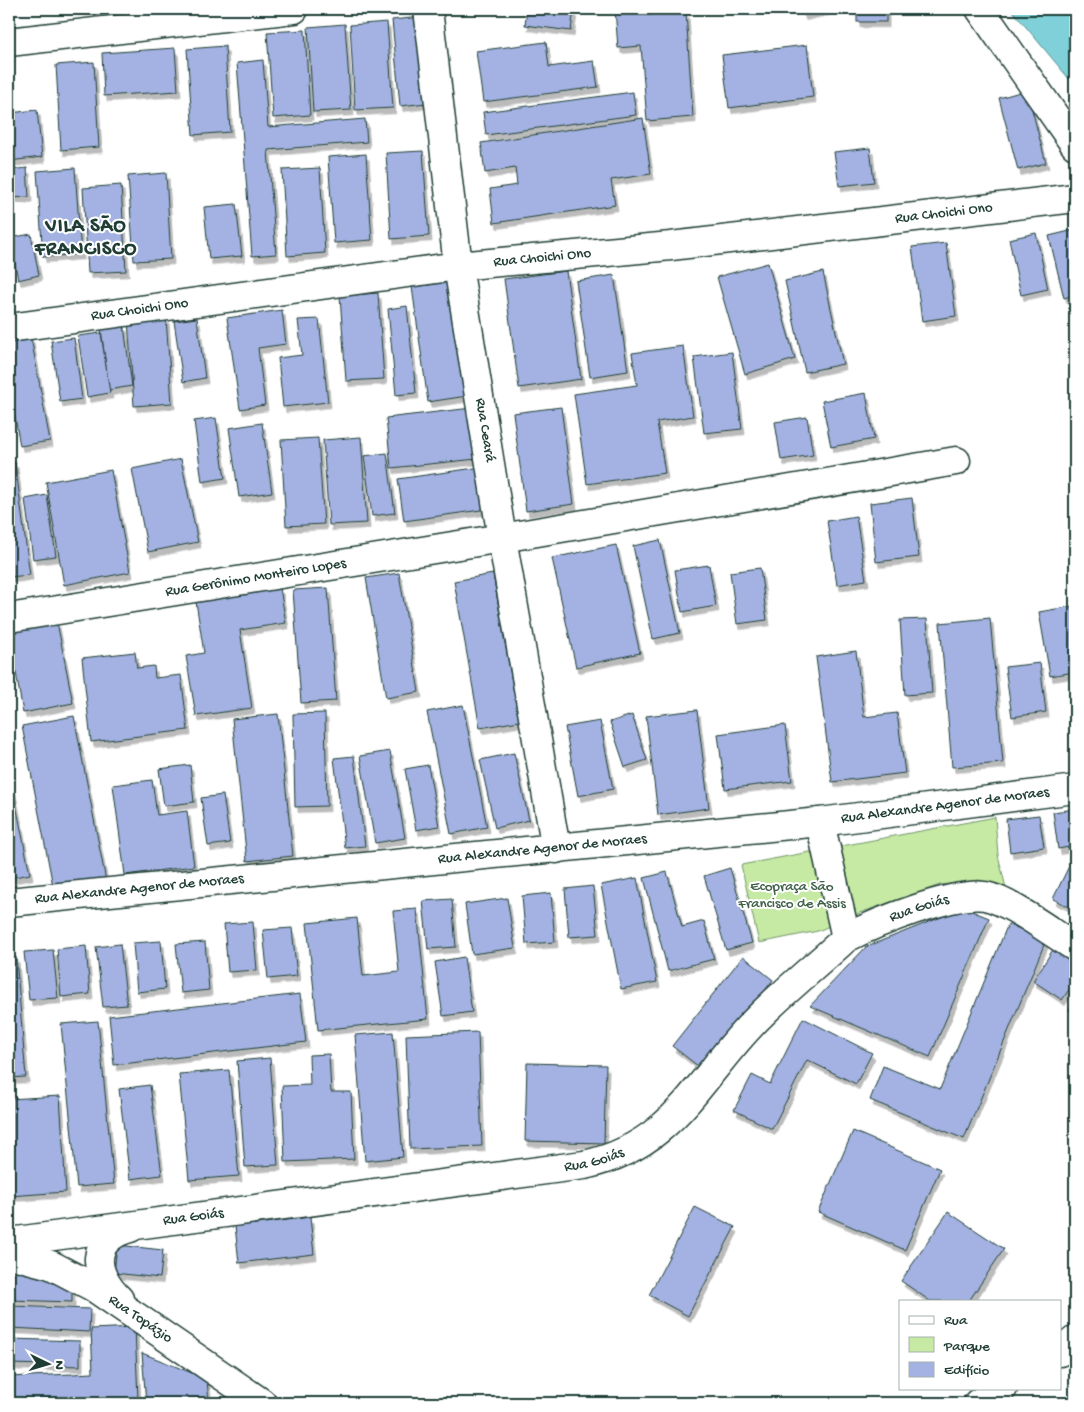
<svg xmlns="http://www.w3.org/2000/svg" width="1084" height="1412" font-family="'Gochi Hand',sans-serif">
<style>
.green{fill:#c6eaa3;stroke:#72946c}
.water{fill:#7fd0d8;stroke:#599596}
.building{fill:#a3b2e2;stroke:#1f3d34;filter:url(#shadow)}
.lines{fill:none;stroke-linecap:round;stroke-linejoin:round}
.minor-casing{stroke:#1f3d34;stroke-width:31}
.minor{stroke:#fff;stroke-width:28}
.labels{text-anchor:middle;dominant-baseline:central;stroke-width:4;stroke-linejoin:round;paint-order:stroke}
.street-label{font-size:15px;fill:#1f3d34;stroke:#fff}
.park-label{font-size:15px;fill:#40604a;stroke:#fff}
.district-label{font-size:20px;font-weight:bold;letter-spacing:1px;fill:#1f3d34;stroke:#fff}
</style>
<defs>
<filter id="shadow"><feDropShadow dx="3" dy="5.5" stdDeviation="0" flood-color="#0004"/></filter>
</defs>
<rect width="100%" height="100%" fill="#fff"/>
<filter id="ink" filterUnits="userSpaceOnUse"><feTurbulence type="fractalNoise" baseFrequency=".02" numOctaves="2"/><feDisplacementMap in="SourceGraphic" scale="10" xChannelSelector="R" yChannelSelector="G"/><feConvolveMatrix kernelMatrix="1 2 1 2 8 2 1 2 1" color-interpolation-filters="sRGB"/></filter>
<g filter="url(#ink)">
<!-- green -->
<path class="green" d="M995,817L998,855L1007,892L993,884L979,880L940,885L862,912L818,931L759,943L741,865Z"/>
<!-- water -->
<path class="water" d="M1011,9H1075V86Z"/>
<!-- building -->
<g class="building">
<path d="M527,9H574L571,31L525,25Z"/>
<path d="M615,9H646L647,15L686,12L693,117L647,121L641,46L618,48Z"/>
<path d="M801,9H828L803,15Z"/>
<rect x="857" y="9" width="29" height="13"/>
<path d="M420,17L427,103L400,106L392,20Z"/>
<path d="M387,22L393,108L355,110L350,25Z"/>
<path d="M345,24L351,110L313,112L308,27Z"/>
<path d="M305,30L310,115L273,118L267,32Z"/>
<path d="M546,42L549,67L594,61L598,87L483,102L476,51Z"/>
<path d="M807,45L813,97L729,108L722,55Z"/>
<path d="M225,46L230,132L193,135L187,49Z"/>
<path d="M175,48L178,91L104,96L102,53Z"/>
<path d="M263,60L268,127L365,119L367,142L268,150L276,254L252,256L237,63Z"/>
<path d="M94,62L99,147L61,150L56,65Z"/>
<path d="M1027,90L1046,163L1018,170L999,98Z"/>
<path d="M633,92L636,115L486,135L483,112Z"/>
<path d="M37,110L42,157L9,161V113Z"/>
<path d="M643,118L651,174L611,180L615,205L494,223L490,189L517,185L515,168L485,173L481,143Z"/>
<path d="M870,148L874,182L839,186L834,152Z"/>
<path d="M423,151L429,236L391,239L386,153Z"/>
<path d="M366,154L372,240L334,243L328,157Z"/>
<path d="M27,168L29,197L9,198V170Z"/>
<path d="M75,168L81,254L43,257L37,171Z"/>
<path d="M320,168L325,253L287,256L282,170Z"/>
<path d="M166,173L171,259L134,261L128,176Z"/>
<path d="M121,185L126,271L88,273L83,188Z"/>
<path d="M236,204L242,256L209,259L204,207Z"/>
<path d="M1074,230L1075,295L1064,298L1049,236Z"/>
<path d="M1036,233L1048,289L1021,295L1009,239Z"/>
<path d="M31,234L39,275L18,280L10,238Z"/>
<path d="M946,243L956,316L922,321L912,247Z"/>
<path d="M768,263L795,359L745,374L717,277Z"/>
<path d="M566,271L581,379L519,388L504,279Z"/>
<path d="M823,272L843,364L805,372L785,281Z"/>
<path d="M614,275L628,371L590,377L576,281Z"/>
<path d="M450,282L467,396L428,402L412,287Z"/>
<path d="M378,293L384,379L346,381L340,296Z"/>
<path d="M407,306L416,393L396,395L388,309Z"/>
<path d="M282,310L286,344L258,348L265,405L240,409L227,318Z"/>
<path d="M166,317L172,403L134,406L128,320Z"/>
<path d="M197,318L205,378L183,382L174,321Z"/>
<path d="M319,319L328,402L283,407L278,358L302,355L298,320Z"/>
<path d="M124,326L132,386L109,390L101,329Z"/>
<path d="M101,333L110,393L87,397L78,336Z"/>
<path d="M31,337L50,441L20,446L9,382V341Z"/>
<path d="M74,338L82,399L60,402L51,341Z"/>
<path d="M683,346L693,416L657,422L665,473L587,484L574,394L637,385L632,353Z"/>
<path d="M732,352L742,429L704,433L694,357Z"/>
<path d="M866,393L874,439L831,447L822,401Z"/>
<path d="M561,407L574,504L526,511L513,413Z"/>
<path d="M472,408L477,459L391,468L386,418Z"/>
<path d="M807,417L813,455L781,460L775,422Z"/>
<path d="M216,418L225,478L202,482L194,421Z"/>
<path d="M262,423L272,492L239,497L229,428Z"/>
<path d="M361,437L367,523L329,525L323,440Z"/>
<path d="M318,438L324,524L286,526L281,440Z"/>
<path d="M387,453L395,513L372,516L364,456Z"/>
<path d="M181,459L198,542L148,552L132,469Z"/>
<path d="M15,462L30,575L9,577V463Z"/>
<path d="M482,467L488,509L404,521L398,479Z"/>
<path d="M111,470L130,572L64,585L46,482Z"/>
<path d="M47,495L56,556L33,559L25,499Z"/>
<path d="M912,498L919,557L876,562L870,503Z"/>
<path d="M856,516L866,580L837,585L827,521Z"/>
<path d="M660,540L680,633L653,639L633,546Z"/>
<path d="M616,545L640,653L576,667L552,558Z"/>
<path d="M709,565L716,606L682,612L675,570Z"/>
<path d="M760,568L767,620L737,624L730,572Z"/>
<path d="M399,573L419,692L386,698L366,578Z"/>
<path d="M493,574L519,721L480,728L454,581Z"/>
<path d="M280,588L286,623L240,630L252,708L196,716L186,656L204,653L196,602Z"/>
<path d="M328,588L336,701L301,703L293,590Z"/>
<path d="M1073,606L1075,621V672L1050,676L1039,612Z"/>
<path d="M990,618L1003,763L952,767L940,623Z"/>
<path d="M927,619L932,693L905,695L900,620Z"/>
<path d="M57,622L73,703L23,713L9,632Z"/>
<path d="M856,651L864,717L897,713L905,773L832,782L816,657Z"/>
<path d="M135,652L137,668L154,666L155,678L181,675L188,730L91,742L82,658Z"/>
<path d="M1040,663L1046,712L1012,717L1005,667Z"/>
<path d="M463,705L487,827L451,834L427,712Z"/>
<path d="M697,710L709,808L658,815L646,716Z"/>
<path d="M325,713L327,806L295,807L293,714Z"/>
<path d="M278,714L293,856L247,861L232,719Z"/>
<path d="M632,715L647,760L625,767L610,722Z"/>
<path d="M74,716L106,881L54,891L22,726Z"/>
<path d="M600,721L613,789L578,796L565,727Z"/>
<path d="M785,725L792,781L725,789L718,734Z"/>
<path d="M390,751L405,838L375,843L360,756Z"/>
<path d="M514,753L529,820L495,828L480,760Z"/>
<path d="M354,756L365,846L345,848L334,758Z"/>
<path d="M190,765L194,802L164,806L159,769Z"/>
<path d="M428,765L439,826L416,830L405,769Z"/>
<path d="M152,780L157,815L187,811L194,866L125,875L113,785Z"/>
<path d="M12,785L30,874L9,878V786Z"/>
<path d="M223,795L230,843L208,846L201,798Z"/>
<path d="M1075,809V846L1058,849L1053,812Z"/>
<path d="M1039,815L1044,847L1010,852L1006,819Z"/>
<path d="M1071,862L1075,864V910L1053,899Z"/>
<path d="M730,868L752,943L726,950L704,876Z"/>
<path d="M667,872L682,927L704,921L714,959L668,971L644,878Z"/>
<path d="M637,878L657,982L621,989L601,885Z"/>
<path d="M593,886L598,935L569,937L565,889Z"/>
<path d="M551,893L555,942L526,944L522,896Z"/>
<path d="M507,898L515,948L472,954L465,904Z"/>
<path d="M452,899L456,947L428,949L423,901Z"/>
<path d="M964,908L989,918L930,1057L810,1006L866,947Z"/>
<path d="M417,909L428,1019L318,1030L307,923L357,918L363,976L399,972L393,911Z"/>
<path d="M253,922L257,970L228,972L224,924Z"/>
<path d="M1008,924L1046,940L964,1139L870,1100L883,1066L940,1089Z"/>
<path d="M292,928L297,976L268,979L263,930Z"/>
<path d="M161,941L165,989L137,992L133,943Z"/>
<path d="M205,942L209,990L181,993L176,944Z"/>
<path d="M120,944L127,1005L103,1007L96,947Z"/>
<path d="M86,946L90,994L61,997L57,949Z"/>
<path d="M1054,948L1075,962V981L1062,1000L1033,981Z"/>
<path d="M53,950L58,998L29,1000L24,952Z"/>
<path d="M743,956L773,980L703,1070L672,1046Z"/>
<path d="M16,957L26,1077L9,1078V958Z"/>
<path d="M464,957L472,1012L443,1016L435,962Z"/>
<path d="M300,994L306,1042L114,1065L109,1016Z"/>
<path d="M1075,1001V1014L1069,1010Z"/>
<path d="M803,1018L872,1053L856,1084L807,1060L772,1129L734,1110L752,1075L770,1084Z"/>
<path d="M98,1021L114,1184L77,1187L61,1024Z"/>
<path d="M393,1032L403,1157L365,1161L355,1035Z"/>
<path d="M478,1032L482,1146L410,1149L406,1035Z"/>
<path d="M329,1054L331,1092H351L354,1159L285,1162L282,1086L310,1085L309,1055Z"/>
<path d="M270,1058L278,1165L245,1167L237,1061Z"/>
<path d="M527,1063L606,1065L604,1143L525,1141Z"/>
<path d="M229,1070L239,1176L189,1180L179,1074Z"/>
<path d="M150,1085L162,1175L130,1179L119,1089Z"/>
<path d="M60,1096L66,1192L9,1196V1099Z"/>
<path d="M853,1131L940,1169L905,1250L818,1212Z"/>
<path d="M695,1207L735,1227L688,1316L649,1295Z"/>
<path d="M948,1212L1004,1249L969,1301H930L901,1281Z"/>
<path d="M310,1217L314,1254L239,1263L235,1226Z"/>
<path d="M117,1245L163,1250L160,1278L114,1273Z"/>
<path d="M9,1267L72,1286V1302L9,1300Z"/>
<path d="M11,1306L90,1309L89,1332L10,1328Z"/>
<path d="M135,1327L138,1399L9,1403V1377L93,1373L91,1329Z"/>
<path d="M9,1339L80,1341V1366L9,1364Z"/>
<path d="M142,1353L207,1379L209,1403H146Z"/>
</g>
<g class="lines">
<!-- minor casing -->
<g class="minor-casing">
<g id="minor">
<path id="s1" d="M428,9L458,266L502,538L556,849"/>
<path d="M980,9L1075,145"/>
<path d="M9,42L294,9"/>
<path id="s2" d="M9,328L458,266L671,246L1075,198"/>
<path id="s3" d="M9,618L502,538L956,461"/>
<path d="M820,822L846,938"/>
<path id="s4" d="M9,902L820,822L1075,789"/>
<path id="s5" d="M9,1242L584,1165C672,1146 695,1084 751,1025C780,994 815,967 846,938C875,923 954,891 985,896C1010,901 1052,933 1075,947"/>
<path id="s6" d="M9,1254L51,1265L93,1287L262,1403"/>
<path d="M119,1299C92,1273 89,1239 130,1228"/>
<path d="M1060,1352L1075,1340"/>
<path d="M978,1403L1003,1388"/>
</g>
</g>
<!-- minor -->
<use href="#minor" class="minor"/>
</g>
</g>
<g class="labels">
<!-- street labels -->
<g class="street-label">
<text stroke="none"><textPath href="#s2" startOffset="942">Rua Choichi Ono</textPath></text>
<text stroke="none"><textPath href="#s2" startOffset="538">Rua Choichi Ono</textPath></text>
<text stroke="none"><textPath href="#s2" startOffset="132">Rua Choichi Ono</textPath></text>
<text stroke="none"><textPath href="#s1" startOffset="425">Rua Ceará</textPath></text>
<text stroke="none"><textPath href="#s3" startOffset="250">Rua Gerônimo Monteiro Lopes</textPath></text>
<text stroke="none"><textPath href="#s4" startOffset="941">Rua Alexandre Agenor de Moraes</textPath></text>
<text stroke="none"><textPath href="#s4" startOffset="536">Rua Alexandre Agenor de Moraes</textPath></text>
<text stroke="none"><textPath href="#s4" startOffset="131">Rua Alexandre Agenor de Moraes</textPath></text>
<text stroke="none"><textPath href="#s5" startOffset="1011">Rua Goiás</textPath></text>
<text stroke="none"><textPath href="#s5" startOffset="591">Rua Goiás</textPath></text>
<text stroke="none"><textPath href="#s5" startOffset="186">Rua Goiás</textPath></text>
<text stroke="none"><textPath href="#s6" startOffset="148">Rua Topázio</textPath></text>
</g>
<!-- park labels -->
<g class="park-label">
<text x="792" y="887">Ecopraça São<tspan x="792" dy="17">Francisco de Assis</tspan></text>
</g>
<!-- district labels -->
<g class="district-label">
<text x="86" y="227">VILA SÃO<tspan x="86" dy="23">FRANCISCO</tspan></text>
</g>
</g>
<!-- margin -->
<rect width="1084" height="1412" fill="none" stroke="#fff" stroke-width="30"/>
<rect x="15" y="15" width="1054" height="1382" fill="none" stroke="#1f3d34" stroke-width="2" filter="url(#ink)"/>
<!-- legend -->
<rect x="899" y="1300" width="162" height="90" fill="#ffffff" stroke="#a5b1ae"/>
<rect x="909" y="1316" width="25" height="8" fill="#ffffff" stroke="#a5b1ae"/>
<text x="944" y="1324" font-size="15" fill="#1f3d34">Rua</text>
<rect x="909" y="1337" width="25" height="15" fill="#c6eaa3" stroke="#a5b1ae"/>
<text x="944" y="1350" font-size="15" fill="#1f3d34">Parque</text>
<rect x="909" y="1362" width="25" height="15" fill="#a3b2e2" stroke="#a5b1ae"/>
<text x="944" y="1374" font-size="15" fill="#1f3d34">Edifício</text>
<!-- north arrow -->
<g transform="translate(48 1364) rotate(95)" stroke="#ffffff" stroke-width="4" paint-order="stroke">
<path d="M0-4L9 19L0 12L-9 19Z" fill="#1f3d34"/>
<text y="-8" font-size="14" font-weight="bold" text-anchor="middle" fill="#1f3d34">N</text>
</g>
</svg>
